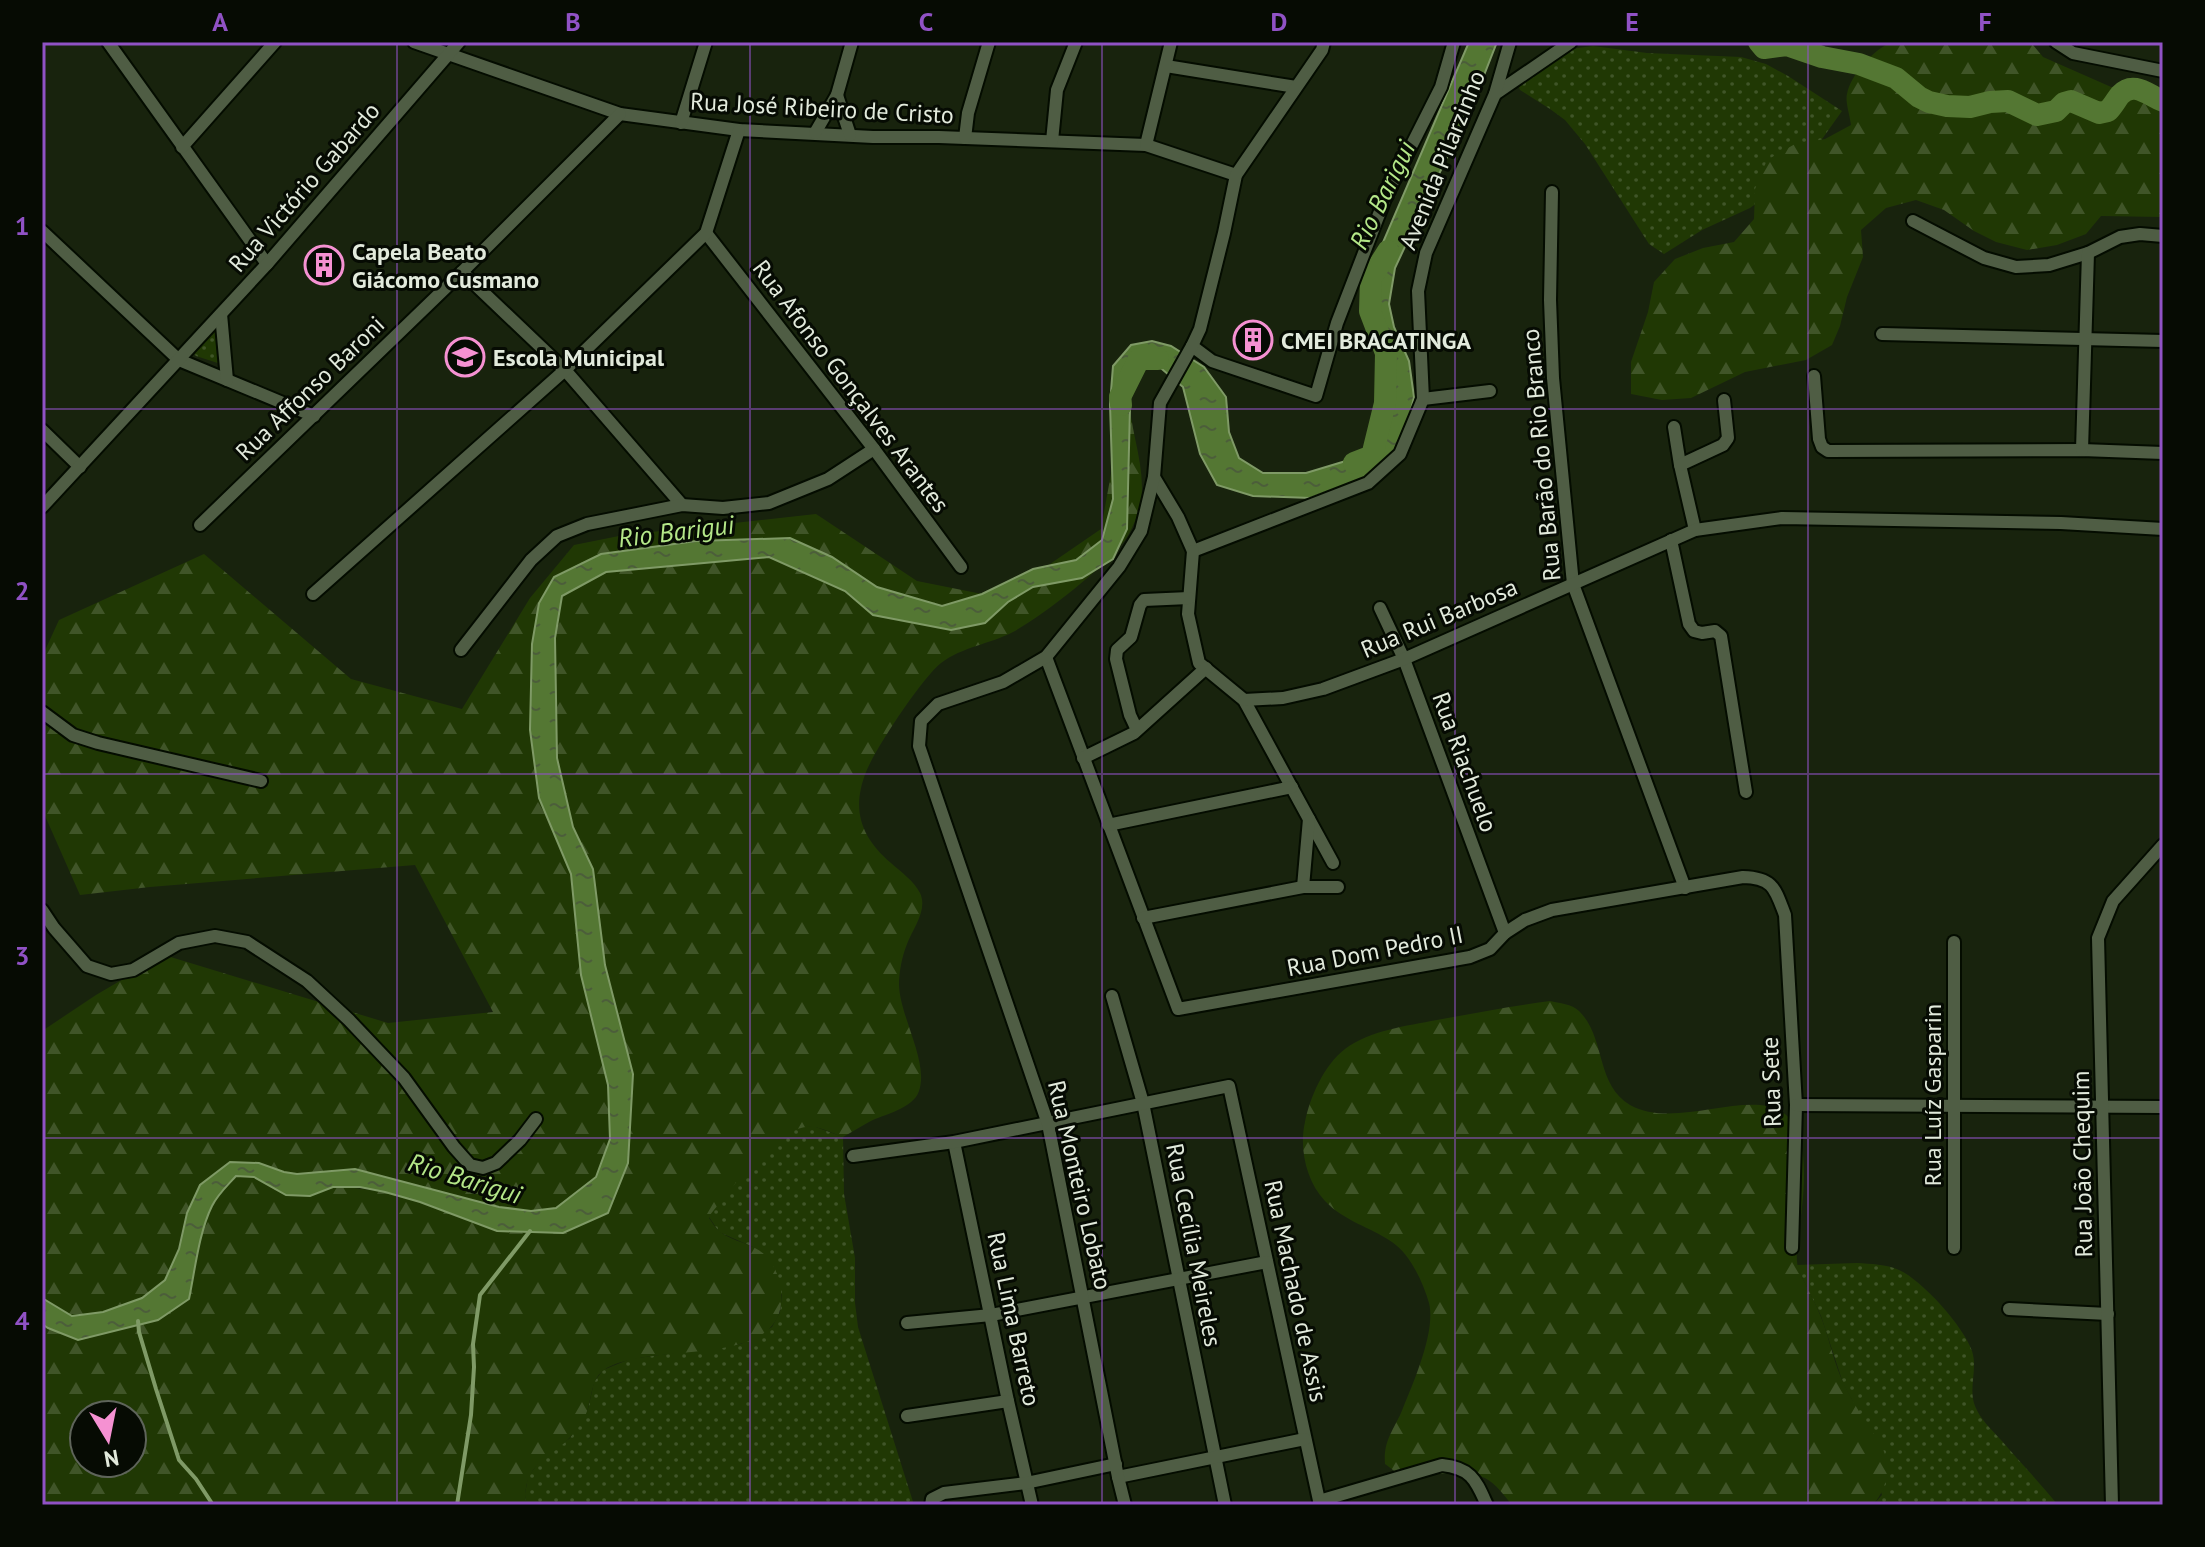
<svg xmlns="http://www.w3.org/2000/svg" width="2205" height="1547" font-family="'PT Sans',sans-serif">
<style>
.grass{fill:url(#grass-dots)}
.forest{fill:url(#forest-firs);fill-rule:evenodd}
.water{fill:url(#water-ripples);stroke:#7f9a66;stroke-width:2}
.lines{fill:none;stroke-linecap:round;stroke-linejoin:round}
.stream{stroke:#7f9a66;stroke-width:4}
.river{stroke:#547733;stroke-width:22}
.minor-casing{stroke:#040c00;stroke-width:16}
.minor{stroke:#4f5d44;stroke-width:12}
.grid{fill:none;stroke:#9052c5;stroke-width:2;stroke-opacity:0.55}
.labels{text-anchor:middle;dominant-baseline:central;stroke-width:6;stroke-linejoin:round;paint-order:stroke}
.street-label{font-size:24px;fill:#e2eadc;stroke:#060b03}
.poi-label{font-size:24px;font-weight:bold;fill:#e2eadc;stroke:#060b03;text-anchor:start}
.water-label{font-size:26px;font-style:italic;fill:#b4e788;stroke:#060b03}
.neatline{fill:none;stroke:#9052c5;stroke-width:3}
.grid-label{font-size:26px;text-anchor:middle;font-weight:bold;fill:#9052c5}
</style>
<defs>
<pattern id="grass-dots" width="8" height="8" patternUnits="userSpaceOnUse" patternTransform="scale(2)"><rect width="8" height="8" fill="#203804"/><path d="M2 2h.1M6 6h.1" fill="none" stroke="#405528" stroke-width="1.8" stroke-linecap="round"/></pattern>
<pattern id="forest-firs" width="22" height="20" patternUnits="userSpaceOnUse" patternTransform="scale(2)"><rect width="22" height="20" fill="#203804"/><path d="M5 1l3.5 6h-7zM16 11l3.5 6h-7z" fill="#405528"/></pattern>
<pattern id="water-ripples" width="26" height="14" patternUnits="userSpaceOnUse" patternTransform="scale(2)"><rect width="26" height="14" fill="#547733"/><path d="M2 4q2-2 4 0t4 0M15 11q2-2 4 0t4 0" fill="none" stroke="#4c5e3a"/></pattern>
</defs>
<rect width="100%" height="100%" fill="#18230d"/>
<!-- grass -->
<g class="grass">
<path d="M1593,46L1647,53L1741,57L1766,64L1788,76L1842,111L1810,156L1768,195L1750,208L1702,230L1664,254L1649,244L1585,144L1565,120L1550,109L1520,90L1514,74C1545,52 1556,51 1593,46Z"/>
<path d="M218,324L224,365L196,356L194,354Z"/>
<path d="M813,1126L843,1137L844,1194L855,1258V1303L858,1327L914,1505H526L525,1494L528,1477L539,1462L570,1438L588,1409L594,1382L603,1370L630,1359L741,1344L772,1327L780,1312L782,1295L753,1247L719,1232L709,1217L713,1202L736,1174L775,1140L794,1128Z"/>
<path d="M1857,1263C1871,1264 1886,1264 1899,1270C1922,1280 1964,1327 1972,1351C1978,1369 1968,1388 1975,1406C1980,1419 1992,1430 2001,1440C2020,1462 2040,1483 2058,1505H1873L1882,1495L1853,1402L1843,1383L1821,1316L1796,1265Z"/>
</g>
<!-- forest -->
<g class="forest">
<path d="M1892,42H2026L2033,45L2043,57L2118,90L2163,93V217L2101,216L2086,234L2057,245L2027,250L1996,242L1974,231L1944,210L1916,200L1886,208L1861,230L1863,257L1847,297L1840,326L1832,345L1806,360L1745,372L1691,398L1662,400L1631,394V362L1648,312L1654,282L1675,259L1703,248L1734,242L1754,219L1755,189L1767,160L1795,144L1825,139L1851,125C1850,116 1845,102 1847,94C1851,74 1874,49 1892,42Z"/>
<path d="M1138,348C1138,353 1140,361 1138,366C1136,369 1133,372 1131,376C1129,380 1129,388 1129,393C1129,432 1148,468 1140,507C1137,517 1131,532 1125,540C1104,568 1044,615 1013,632C990,644 962,647 941,663C922,678 875,749 866,772C851,810 861,837 891,863C901,872 914,881 920,893C928,910 913,928 907,944C902,956 899,972 899,985C900,1017 929,1062 919,1091C913,1109 884,1114 869,1122C860,1127 852,1132 843,1137C834,1134 823,1128 813,1127C777,1123 732,1189 710,1215L709,1218C712,1222 716,1229 720,1232C735,1243 755,1243 768,1258C778,1271 783,1287 781,1304C774,1369 647,1341 604,1370C592,1378 592,1395 588,1408C585,1418 580,1426 573,1434C551,1460 521,1462 526,1505H42V1313L49,1303L42,1298V1031L96,995L164,955L388,1023L493,1012L415,865L150,887L80,895L42,809V657L59,620L204,554L351,679L462,709L530,598L574,545L624,535L816,514L917,581L982,594L942,606L877,587L846,567L926,625L1034,575L1101,529L1116,446L1113,376L1125,352ZM765,539L601,554L696,541ZM554,578L555,654L544,759L560,847L539,798ZM576,927L620,1131L602,1216L497,1231L420,1202L385,1192L347,1187L341,1182L261,1181L254,1177L259,1163L284,1172L297,1174L355,1169L499,1207L531,1211L556,1208L597,1177L610,1139L608,1085L581,975ZM203,1186L171,1279L160,1284C179,1269 179,1234 187,1213C191,1204 198,1195 203,1186ZM84,1415H132V1463H84Z"/>
<path d="M1550,1001C1559,1003 1572,1004 1579,1011C1606,1037 1595,1084 1630,1105C1676,1131 1751,1087 1785,1114C1813,1137 1803,1200 1799,1231C1798,1245 1794,1260 1800,1273C1807,1288 1815,1302 1821,1317C1830,1340 1834,1365 1845,1386C1853,1403 1863,1418 1873,1433C1876,1438 1881,1443 1883,1449C1891,1469 1887,1488 1873,1505H1512C1504,1495 1496,1484 1485,1478C1458,1465 1426,1481 1401,1474C1395,1473 1390,1467 1385,1464C1383,1439 1395,1429 1403,1408C1414,1381 1436,1331 1429,1303C1423,1282 1410,1254 1392,1242C1370,1227 1344,1221 1325,1201C1306,1181 1299,1148 1305,1122C1310,1097 1324,1065 1345,1049C1371,1030 1406,1026 1437,1020C1475,1013 1512,1006 1550,1001Z"/>
</g>
<!-- water -->
<path class="water" d="M1469,42H1497L1477,93L1395,268L1389,304L1394,327L1409,361L1414,397L1406,432L1392,456L1367,477L1311,498L1253,496L1217,485L1200,454L1183,387L1156,364L1131,367L1127,529L1113,559L1082,578L1033,587L1008,602L985,623L951,630L873,615L845,591L769,557L606,572L562,596L555,638L557,758L573,827L593,869L605,965L633,1074L628,1163L608,1213L563,1233L497,1231L420,1202L385,1192L360,1187H333L310,1196L286,1195L254,1177L236,1176C228,1185 218,1194 212,1206C199,1232 195,1270 189,1299L158,1320L78,1340L48,1328L42,1324V1298L72,1316L103,1312L142,1298L165,1280L179,1249L187,1213L200,1185L230,1162L259,1163L284,1172L297,1174L355,1169L499,1207L531,1211L556,1208L596,1177L610,1139L608,1085L581,975L571,874L539,798L530,730L532,644L539,603L554,577L601,554L696,541L790,538L832,557L877,587L942,606L982,594L1033,569L1076,560L1102,540L1113,499L1110,404L1113,366L1131,345L1152,341L1171,346L1204,367L1226,397L1229,432L1239,458L1263,473H1306L1349,460L1374,447L1388,409L1393,357L1371,301L1375,261Z"/>
<g class="lines">
<!-- stream -->
<g class="stream">
<path d="M138,1321L139,1332L156,1389L179,1460L196,1479L213,1505"/>
<path d="M457,1505L471,1415L474,1367L473,1344L480,1295L530,1231"/>
</g>
<!-- river -->
<g class="river">
<path d="M1759,42L1764,48L1787,45L1822,57L1859,64L1896,78L1919,97L1929,102L1947,106L1970,107L1990,102L2008,101L2037,115L2056,111L2064,103L2071,101L2099,113L2108,111C2113,106 2116,100 2120,95C2134,80 2149,96 2163,101"/>
<path d="M1121,405L1120,397L1139,359H1158"/>
<path d="M1354,463L1372,456L1385,403L1386,353L1370,311L1371,278L1388,251"/>
</g>
<!-- minor casing -->
<g class="minor-casing">
<g id="minor">
<path d="M108,42L267,264"/>
<path d="M414,42L620,114L739,130L873,137H939L1146,145L1236,175"/>
<path d="M2056,42L2073,53L2163,71"/>
<path d="M1166,66L1296,87"/>
<path d="M1495,94L1571,42"/>
<path d="M837,95L850,135"/>
<path d="M681,123L706,42"/>
<path d="M815,133L837,95L852,42"/>
<path d="M965,138L968,113L989,42"/>
<path d="M1052,141L1057,90L1076,42"/>
<path d="M1146,145L1171,42"/>
<path d="M182,147L275,42"/>
<path d="M1552,192L1550,300L1553,378L1573,584L1685,888"/>
<path d="M1913,221L1984,258L2016,267L2049,265L2088,253L2120,237L2140,234L2163,236"/>
<path d="M42,231L179,360L314,416"/>
<path d="M706,233L874,449L961,567"/>
<path d="M462,272L565,370L682,505"/>
<path d="M221,314L227,380"/>
<path d="M1882,334L2163,341"/>
<path d="M1192,346L1212,361L1316,396L1337,323L1386,196L1441,87L1454,42"/>
<path d="M1814,376L1819,439L1822,447L1828,451L2082,450L2163,453"/>
<path d="M1423,399L1490,391"/>
<path d="M1674,427L1680,465L1695,530"/>
<path d="M42,430L80,467"/>
<path d="M2082,450L2088,253"/>
<path d="M1680,465L1723,445L1728,438L1724,400"/>
<path d="M1154,477L1178,517L1193,551L1368,483L1400,454L1423,399L1418,291L1426,253L1495,94L1510,42"/>
<path d="M42,507L267,264L459,42"/>
<path d="M200,525L462,272L620,114"/>
<path d="M1671,540L1689,624L1694,631L1702,633L1715,631L1721,636L1746,792"/>
<path d="M1193,551L1188,614L1199,663L1244,700L1333,863"/>
<path d="M313,594L565,370L706,233L739,130"/>
<path d="M1380,608L1404,659L1505,933"/>
<path d="M461,650L531,560L557,536L587,524L682,505L723,508L769,503L828,479L874,449"/>
<path d="M1046,657L1178,1009L1470,957L1490,949L1505,933L1525,920L1552,910L1743,877C1774,878 1775,889 1785,915L1796,1105L1792,1248"/>
<path d="M1244,700L1283,698L1323,689L1404,659L1695,530L1782,518L2061,523L2163,529"/>
<path d="M42,712L73,735L98,743L261,781"/>
<path d="M1137,730L1130,715L1116,659L1117,650L1131,637L1140,605L1144,600L1189,598"/>
<path d="M1083,758L1134,733L1206,668"/>
<path d="M1108,825L1292,787"/>
<path d="M1303,887L1309,819"/>
<path d="M42,910L54,928L87,966L111,974L133,970L179,943L215,936L247,942L307,981L349,1020L404,1078L454,1147L470,1165L483,1168L496,1163L520,1140L536,1119"/>
<path d="M1143,918L1303,887H1338"/>
<path d="M1112,996L1143,1103L1225,1505"/>
<path d="M1796,1105L2163,1107"/>
<path d="M954,1142L1008,1401L1032,1505"/>
<path d="M853,1156L954,1142L1229,1086L1320,1505"/>
<path d="M1954,1248V942"/>
<path d="M2009,1309L2108,1314"/>
<path d="M907,1323L991,1315L1267,1262"/>
<path d="M907,1416L1008,1401"/>
<path d="M1118,1477L1305,1439"/>
<path d="M1319,1501L1442,1465C1472,1468 1476,1481 1487,1505"/>
<path d="M931,1505L932,1499L944,1493L1026,1483L1116,1464"/>
<path d="M1125,1505L1118,1477L1048,1124L919,746L921,721L938,704L1003,682L1046,657L1119,567L1141,531L1154,477L1160,403L1192,346L1200,329L1224,233L1236,175L1322,50L1324,42"/>
<path d="M2112,1505L2098,938L2113,901L2163,845"/>
</g>
</g>
<!-- minor -->
<use href="#minor" class="minor"/>
</g>
<!-- grid -->
<path class="grid" d="M397,42V1505M750,42V1505M1102,42V1505M1455,42V1505M1808,42V1505M42,409H2163M42,774H2163M42,1138H2163"/>
<!-- icons -->
<defs>
<g id="building-ring" transform="scale(2)"><circle r="9.5" fill="#060b03" stroke="#f591d2" stroke-width="1.5"/><path d="M-4-6H4V6H1V3H-1V6H-4ZM-2.5-4.3h1.7v1.8h-1.7ZM.8-4.3h1.7v1.8H.8ZM-2.5-1h1.7V.8h-1.7ZM.8-1h1.7V.8H.8Z" fill="#f591d2"/></g>
<g id="school-ring" transform="scale(2)"><circle r="9.5" fill="#060b03" stroke="#f591d2" stroke-width="1.5"/><path d="M0-5L7-2L0 1L-7-2ZM-4 1L0 2.5L4 1V4Q0 6-4 4Z" fill="#f591d2"/></g>
</defs>
<g fill-rule="evenodd">
<use href="#building-ring" x="324" y="265"/>
<use href="#building-ring" x="1253" y="340"/>
<use href="#school-ring" x="465" y="357"/>
</g>
<g class="labels">
<!-- street labels -->
<g class="street-label">
<text transform="translate(822 108) rotate(3)">Rua José Ribeiro de Cristo</text>
<text transform="translate(1442 160) rotate(-68)">Avenida Pilarzinho</text>
<text transform="translate(304 187) rotate(-49)">Rua Victório Gabardo</text>
<text transform="translate(851 386) rotate(53)">Rua Afonso Gonçalves Arantes</text>
<text transform="translate(310 388) rotate(-44)">Rua Affonso Baroni</text>
<text transform="translate(1541 455) rotate(-95)">Rua Barão do Rio Branco</text>
<text transform="translate(1439 618) rotate(-23)">Rua Rui Barbosa</text>
<text transform="translate(1465 762) rotate(70)">Rua Riachuelo</text>
<text transform="translate(1375 951) rotate(-11)">Rua Dom Pedro II</text>
<text transform="translate(1771 1082) rotate(-92)">Rua Sete</text>
<text transform="translate(1932 1095) rotate(-90)">Rua Luíz Gasparin</text>
<text transform="translate(2082 1164) rotate(-91)">Rua João Chequim</text>
<text transform="translate(1080 1185) rotate(77)">Rua Monteiro Lobato</text>
<text transform="translate(1194 1245) rotate(79)">Rua Cecília Meireles</text>
<text transform="translate(1296 1291) rotate(78)">Rua Machado de Assis</text>
<text transform="translate(1014 1319) rotate(78)">Rua Lima Barreto</text>
</g>
<!-- poi labels -->
<g class="poi-label">
<text x="352" y="251">Capela Beato<tspan x="352" dy="28">Giácomo Cusmano</tspan></text>
<text x="1281" y="340">CMEI BRACATINGA</text>
<text x="493" y="357">Escola Municipal</text>
</g>
<!-- water labels -->
<g class="water-label">
<text transform="translate(1382 195) rotate(-64)">Rio Barigui</text>
<text transform="translate(676 531) rotate(-7)">Rio Barigui</text>
<text transform="translate(465 1178) rotate(17)">Rio Barigui</text>
</g>
</g>
<!-- border -->
<rect width="2205" height="1547" fill="none" stroke="#060b03" stroke-width="88"/>
<!-- north arrow -->
<g transform="translate(108 1439) rotate(170)"><circle r="38" fill="#060b03" stroke="#5e645a" stroke-width="2"/>
<path d="M0-6L14 30L0 20L-14 30Z" fill="#f591d2"/>
<text y="-12" font-size="22" font-weight="bold" text-anchor="middle" fill="#e2eadc">N</text>
</g>
<rect x="44" y="44" width="2117" height="1459" class="neatline"/>
<g class="grid-label">
<text x="220" y="31">A</text>
<text x="573" y="31">B</text>
<text x="926" y="31">C</text>
<text x="1279" y="31">D</text>
<text x="1632" y="31">E</text>
<text x="1985" y="31">F</text>
<text x="22" y="235">1</text>
<text x="22" y="600">2</text>
<text x="22" y="965">3</text>
<text x="22" y="1330">4</text>
</g>
</svg>
